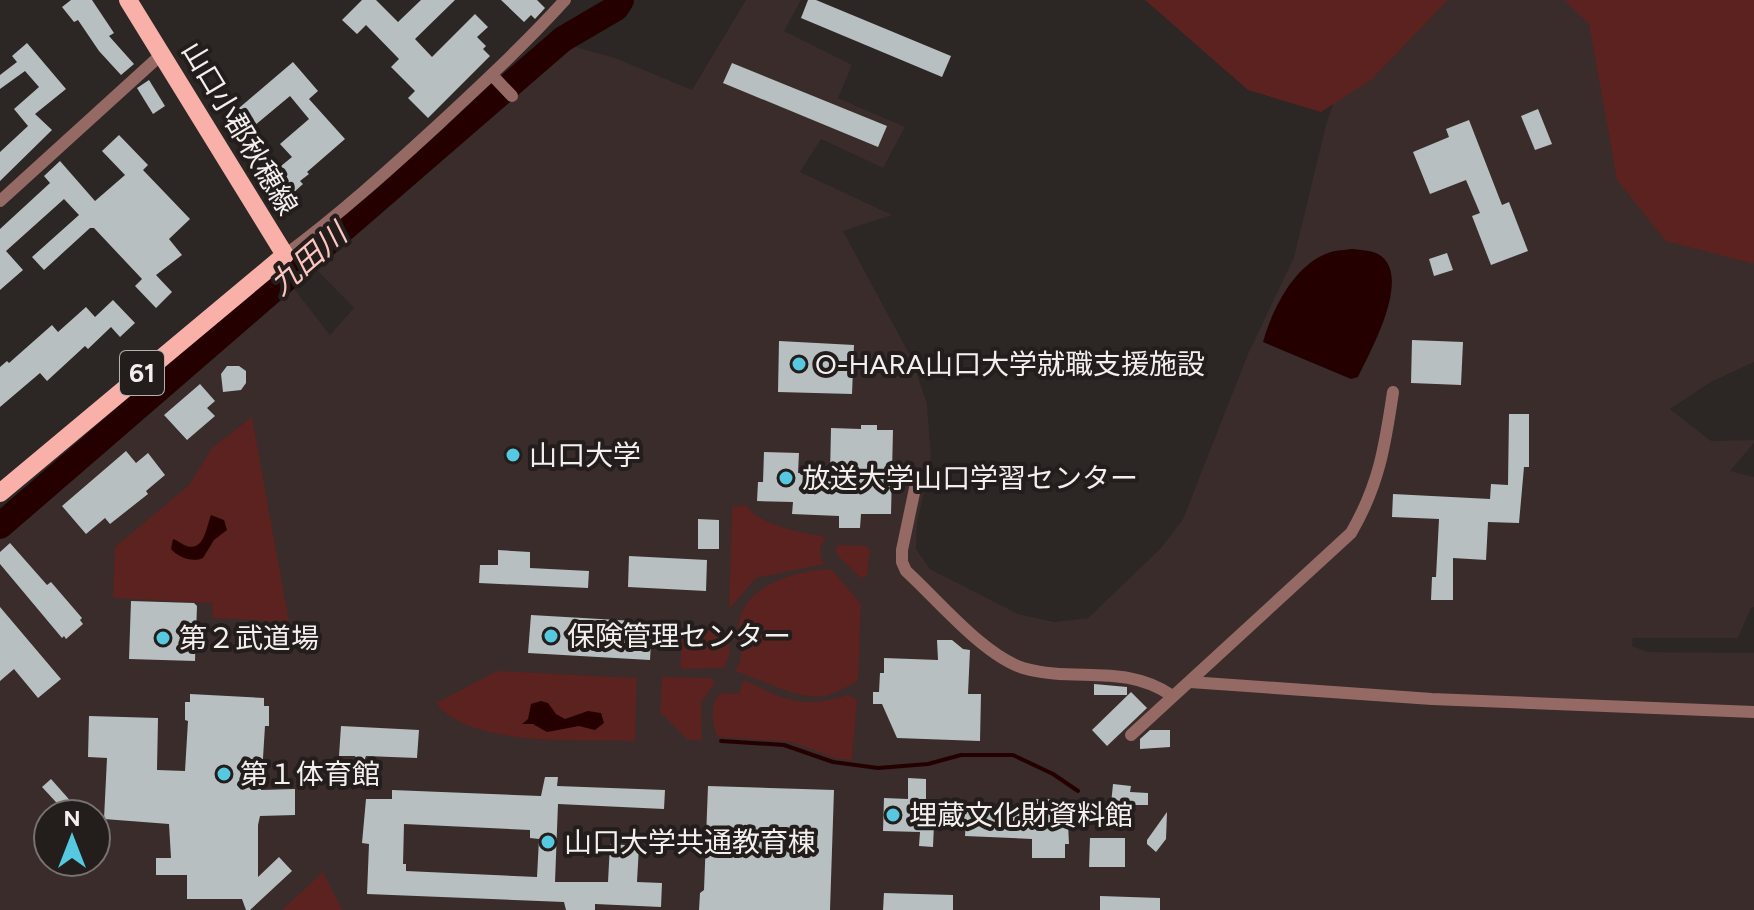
<svg xmlns="http://www.w3.org/2000/svg" width="1754" height="910" font-family="Figtree,'Noto Sans JP',sans-serif">
<style>
.built{fill:#392c2b;fill-rule:evenodd}
.green{fill:#5b221f}
.water{fill:#250000}
.lines{fill:none;stroke-linecap:round;stroke-linejoin:round}
.stream{stroke:#250000;stroke-width:4}
.river{stroke:#250000;stroke-width:26}
.building{fill:#b7bfc1;fill-rule:evenodd}
.street{stroke:#956964;stroke-width:12}
.primary{stroke:#f9b0a8;stroke-width:18}
.poi-dot{fill:#56c9e1;stroke:#231d1c;stroke-width:3}
.labels{text-anchor:middle;dominant-baseline:central;stroke-width:8;stroke-linejoin:round;paint-order:stroke}
.shield{fill:#231d1c;stroke:#b5b0b0;stroke-width:2}
.shield-label{font-size:26px;font-weight:bold;fill:#f4efef}
.street-label{font-size:28px;fill:#f4efef;stroke:#231d1c}
.poi-label{font-size:28px;fill:#f4efef;stroke:#231d1c;text-anchor:start}
.water-label{font-size:30px;font-style:italic;fill:#fcc5bf;stroke:#231d1c}
</style>
<rect width="100%" height="100%" fill="#2c2625"/>
<!-- built -->
<path class="built" d="M746,0H801L784,31L852,65L838,98L905,127L883,168L821,139L800,172L892,215L843,231L912,359L927,404L931,457L917,524L916,549L930,569L1018,614L1054,622L1088,618L1161,548L1183,519L1248,354L1294,257L1326,125L1339,86L1426,0H1754V362L1711,382L1670,409L1711,441L1754,440V443L1730,471L1754,477V607L1751,608L1738,638H1633L1632,646L1648,652L1754,653V910H0V537L292,286L330,335L354,308L316,269L487,113L572,46L615,58L692,90ZM48,814H96V862H48Z"/>
<!-- green -->
<g class="green">
<path d="M1145,0H1448L1371,80L1321,112L1248,90Z"/>
<path d="M1564,0H1754V264L1666,241L1617,180L1589,24Z"/>
<path d="M252,417L289,622L212,618L213,603L113,598L115,547L189,485L212,448Z"/>
<path d="M747,505C755,524 807,534 827,537C818,547 819,552 824,564L756,578L729,609L732,507Z"/>
<path d="M839,545L865,546L870,550L867,575L861,578L838,556L835,551Z"/>
<path d="M826,569L832,570L861,604L858,681C848,686 838,692 828,695C801,703 762,679 735,671C745,654 739,652 738,635C736,588 788,573 826,569Z"/>
<path d="M712,626L726,631C732,646 731,653 724,668L681,669V628Z"/>
<path d="M497,671L637,678L635,741C582,739 470,748 436,703Z"/>
<path d="M662,677L712,678L715,683L701,702L702,740H688L660,712Z"/>
<path d="M744,680C786,700 801,710 848,695L857,700L852,760L839,759L791,742L717,737C712,721 709,707 720,693L739,694Z"/>
<path d="M323,872L342,910H282Z"/>
</g>
<!-- water -->
<g class="water">
<path d="M1352,249C1360,250 1371,250 1378,254C1414,274 1370,352 1358,377L1351,379L1263,342C1272,310 1294,265 1328,253C1335,250 1345,250 1352,249Z"/>
<path d="M211,515L224,520L227,530L214,540L203,558C192,563 178,557 171,549L173,539C177,540 180,543 184,545C204,554 206,528 211,515Z"/>
<path d="M541,701L548,703L556,714L565,719L588,711L601,713L604,723L595,730L579,726L547,732L533,724H522L528,719L531,704Z"/>
</g>
<g class="lines">
<!-- stream -->
<path class="stream" d="M721,741L784,745L833,762L878,768L928,764L961,755H1013L1053,774L1078,791"/>
<!-- river -->
<path class="river" d="M0,526L563,39L616,8L621,0"/>
</g>
<!-- building -->
<g class="building">
<path d="M71,0H92L114,33L109,36L134,64L121,75L99,51L78,20L74,22L62,7Z"/>
<path d="M362,0H376L398,22L421,0H455L415,39L432,57L475,14L488,27L477,37L486,46L483,49L490,56L428,118L408,98L415,91L391,67L399,59L366,25L357,34L342,20Z"/>
<path d="M501,0H537L545,8L535,19L531,15L524,22Z"/>
<path d="M808,0H816L951,56L942,77L801,18Z"/>
<path d="M27,43L66,89L35,114L52,130L0,181V152L28,126L14,109L39,87L25,71L0,89V75L17,62L12,56Z"/>
<path d="M293,62L318,91L309,99L345,139L307,172L309,174L300,181L303,184L292,194L276,176L284,169L281,166L292,157L280,144L309,119L290,96L254,126L239,108Z"/>
<path d="M732,63L887,126L878,147L723,83Z"/>
<path d="M149,80L165,106L153,114L137,88Z"/>
<path d="M1538,109L1552,144L1535,150L1521,116Z"/>
<path d="M1469,120L1502,205L1509,202L1528,251L1491,265L1472,216L1480,213L1466,180L1430,194L1413,152L1449,137L1446,129Z"/>
<path d="M119,135L148,165L143,170L190,219L169,239L182,255L156,275L172,292L156,308L135,286L142,279L94,228H90L44,270L32,257L79,215L64,199L6,251L23,270L0,290V229L50,183L44,176L60,161L95,201L125,175L102,151Z"/>
<path d="M1447,253L1453,270L1434,276L1429,259Z"/>
<path d="M113,300L135,323L120,337L111,327L88,349L85,346L47,381L40,373L0,407V367L7,361L9,363L52,325L58,332L86,307L95,317Z"/>
<path d="M1412,340L1463,342L1461,385L1411,383Z"/>
<path d="M779,341L854,345L852,394L778,392Z"/>
<path d="M227,366H239L246,371V383L241,390L223,392L221,374Z"/>
<path d="M200,384L215,401L207,408L215,416L187,440L164,415Z"/>
<path d="M1509,414H1529V467H1524L1519,523L1488,522L1486,560L1453,558V600H1431L1432,577H1436L1439,519L1392,517L1393,494L1490,499L1491,484L1508,485Z"/>
<path d="M861,425H877V430H893L891,514H861L860,528H839V516L792,514L793,502L757,501L758,482H763L764,452L799,453L798,473L830,474L831,428L861,429Z"/>
<path d="M126,451L136,463L148,453L165,475L146,491L148,494L110,524L105,518L86,534L62,506Z"/>
<path d="M698,519L719,520V549H698Z"/>
<path d="M10,543L47,585L51,582L82,618L80,620L83,624L66,639L64,636L62,638L0,564V552Z"/>
<path d="M498,550L530,552V568L589,571L588,588L479,583L480,565H498Z"/>
<path d="M629,556L707,560L706,591L628,587Z"/>
<path d="M131,601L194,603L197,606L195,661L129,659Z"/>
<path d="M0,607L61,679L38,698L14,669L0,681Z"/>
<path d="M531,615L652,622L650,660L528,653Z"/>
<path d="M937,640H952L963,649L970,650L968,694H981L980,741L897,738L882,704H873V692H879L880,673H884V658L938,660Z"/>
<path d="M1094,684L1127,687V695H1094Z"/>
<path d="M1131,692L1147,708L1107,746L1092,730Z"/>
<path d="M190,694L264,698V706H269V726H265L261,790L295,789V815L260,816L258,825V877L279,857L292,871L250,910H246L242,899H187V875H156V858H171L169,824L104,819L107,758L88,757L89,716L158,718L157,770L185,771L188,721L185,720V702H190Z"/>
<path d="M341,726L419,730L417,758L366,756L361,769L355,756H339Z"/>
<path d="M1150,730H1170V747L1140,749V739Z"/>
<path d="M545,777H558L557,786L665,790L664,809L558,804L555,882H608L610,844L639,846L637,882L662,883L661,907L595,904V910H566L564,902L367,894L369,844L362,843L366,799H392V790L541,796ZM404,824L530,830V838L539,839L537,877L406,871V864H403Z"/>
<path d="M908,778L926,779V808L1031,811V799H1051V804L1067,803L1069,844H1065V858H1032V839L965,836L966,821L940,820V824H934L933,847L919,846L920,832L883,831L884,798L908,799Z"/>
<path d="M51,779L82,814H67L42,787Z"/>
<path d="M1113,784L1131,786L1130,792L1148,793V805H1131L1130,819H1126V825L1105,812L1111,804Z"/>
<path d="M708,786L834,790L830,910H699L700,893L704,890Z"/>
<path d="M1167,812L1166,839L1156,852L1147,844V840Z"/>
<path d="M1090,838H1125V867H1089Z"/>
<path d="M884,893L953,895V910H883Z"/>
<path d="M1100,896L1160,898V910H1100Z"/>
</g>
<g class="lines">
<!-- street -->
<g class="street">
<path d="M492,75L512,96"/>
<path d="M0,201L163,53"/>
<path d="M285,255C339,215 389,170 439,124C482,84 525,44 565,0"/>
<path d="M918,474L902,550V562L906,571C938,600 983,655 1023,668C1075,683 1123,663 1171,695"/>
<path d="M1190,682L1432,699L1754,712"/>
<path d="M1131,735L1351,533C1379,485 1385,446 1393,392"/>
</g>
<!-- primary -->
<path class="primary" d="M0,493L285,255L128,0"/>
</g>
<!-- markers -->
<g class="poi-dot">
<circle cx="799" cy="364" r="8"/>
<circle cx="513" cy="455" r="8"/>
<circle cx="786" cy="478" r="8"/>
<circle cx="551" cy="636" r="8"/>
<circle cx="163" cy="638" r="8"/>
<circle cx="224" cy="774" r="8"/>
<circle cx="893" cy="815" r="8"/>
<circle cx="548" cy="842" r="8"/>
</g>
<g class="labels">
<!-- shield labels -->
<rect class="shield" x="120" y="351" width="44" height="44" rx="6"/>
<g class="shield-label">
<text x="142" y="373">61</text>
</g>
<!-- street labels -->
<g class="street-label">
<text transform="translate(240 128) rotate(59)">山口小郡秋穂線</text>
</g>
<!-- poi labels -->
<g class="poi-label">
<text x="815" y="364">O-HARA山口大学就職支援施設</text>
<text x="529" y="455">山口大学</text>
<text x="802" y="478">放送大学山口学習センター</text>
<text x="567" y="636">保険管理センター</text>
<text x="179" y="638">第２武道場</text>
<text x="240" y="774">第１体育館</text>
<text x="909" y="815">埋蔵文化財資料館</text>
<text x="564" y="842">山口大学共通教育棟</text>
</g>
<!-- water labels -->
<g class="water-label">
<text transform="translate(308 259) rotate(-41)">九田川</text>
</g>
</g>
<!-- north arrow -->
<g transform="translate(72 838)"><circle r="38" fill="#231d1c" stroke="#777170" stroke-width="2"/>
<path d="M0-6L14 30L0 20L-14 30Z" fill="#56c9e1"/>
<text y="-12" font-size="22" font-weight="bold" text-anchor="middle" fill="#f4efef">N</text>
</g>
</svg>
